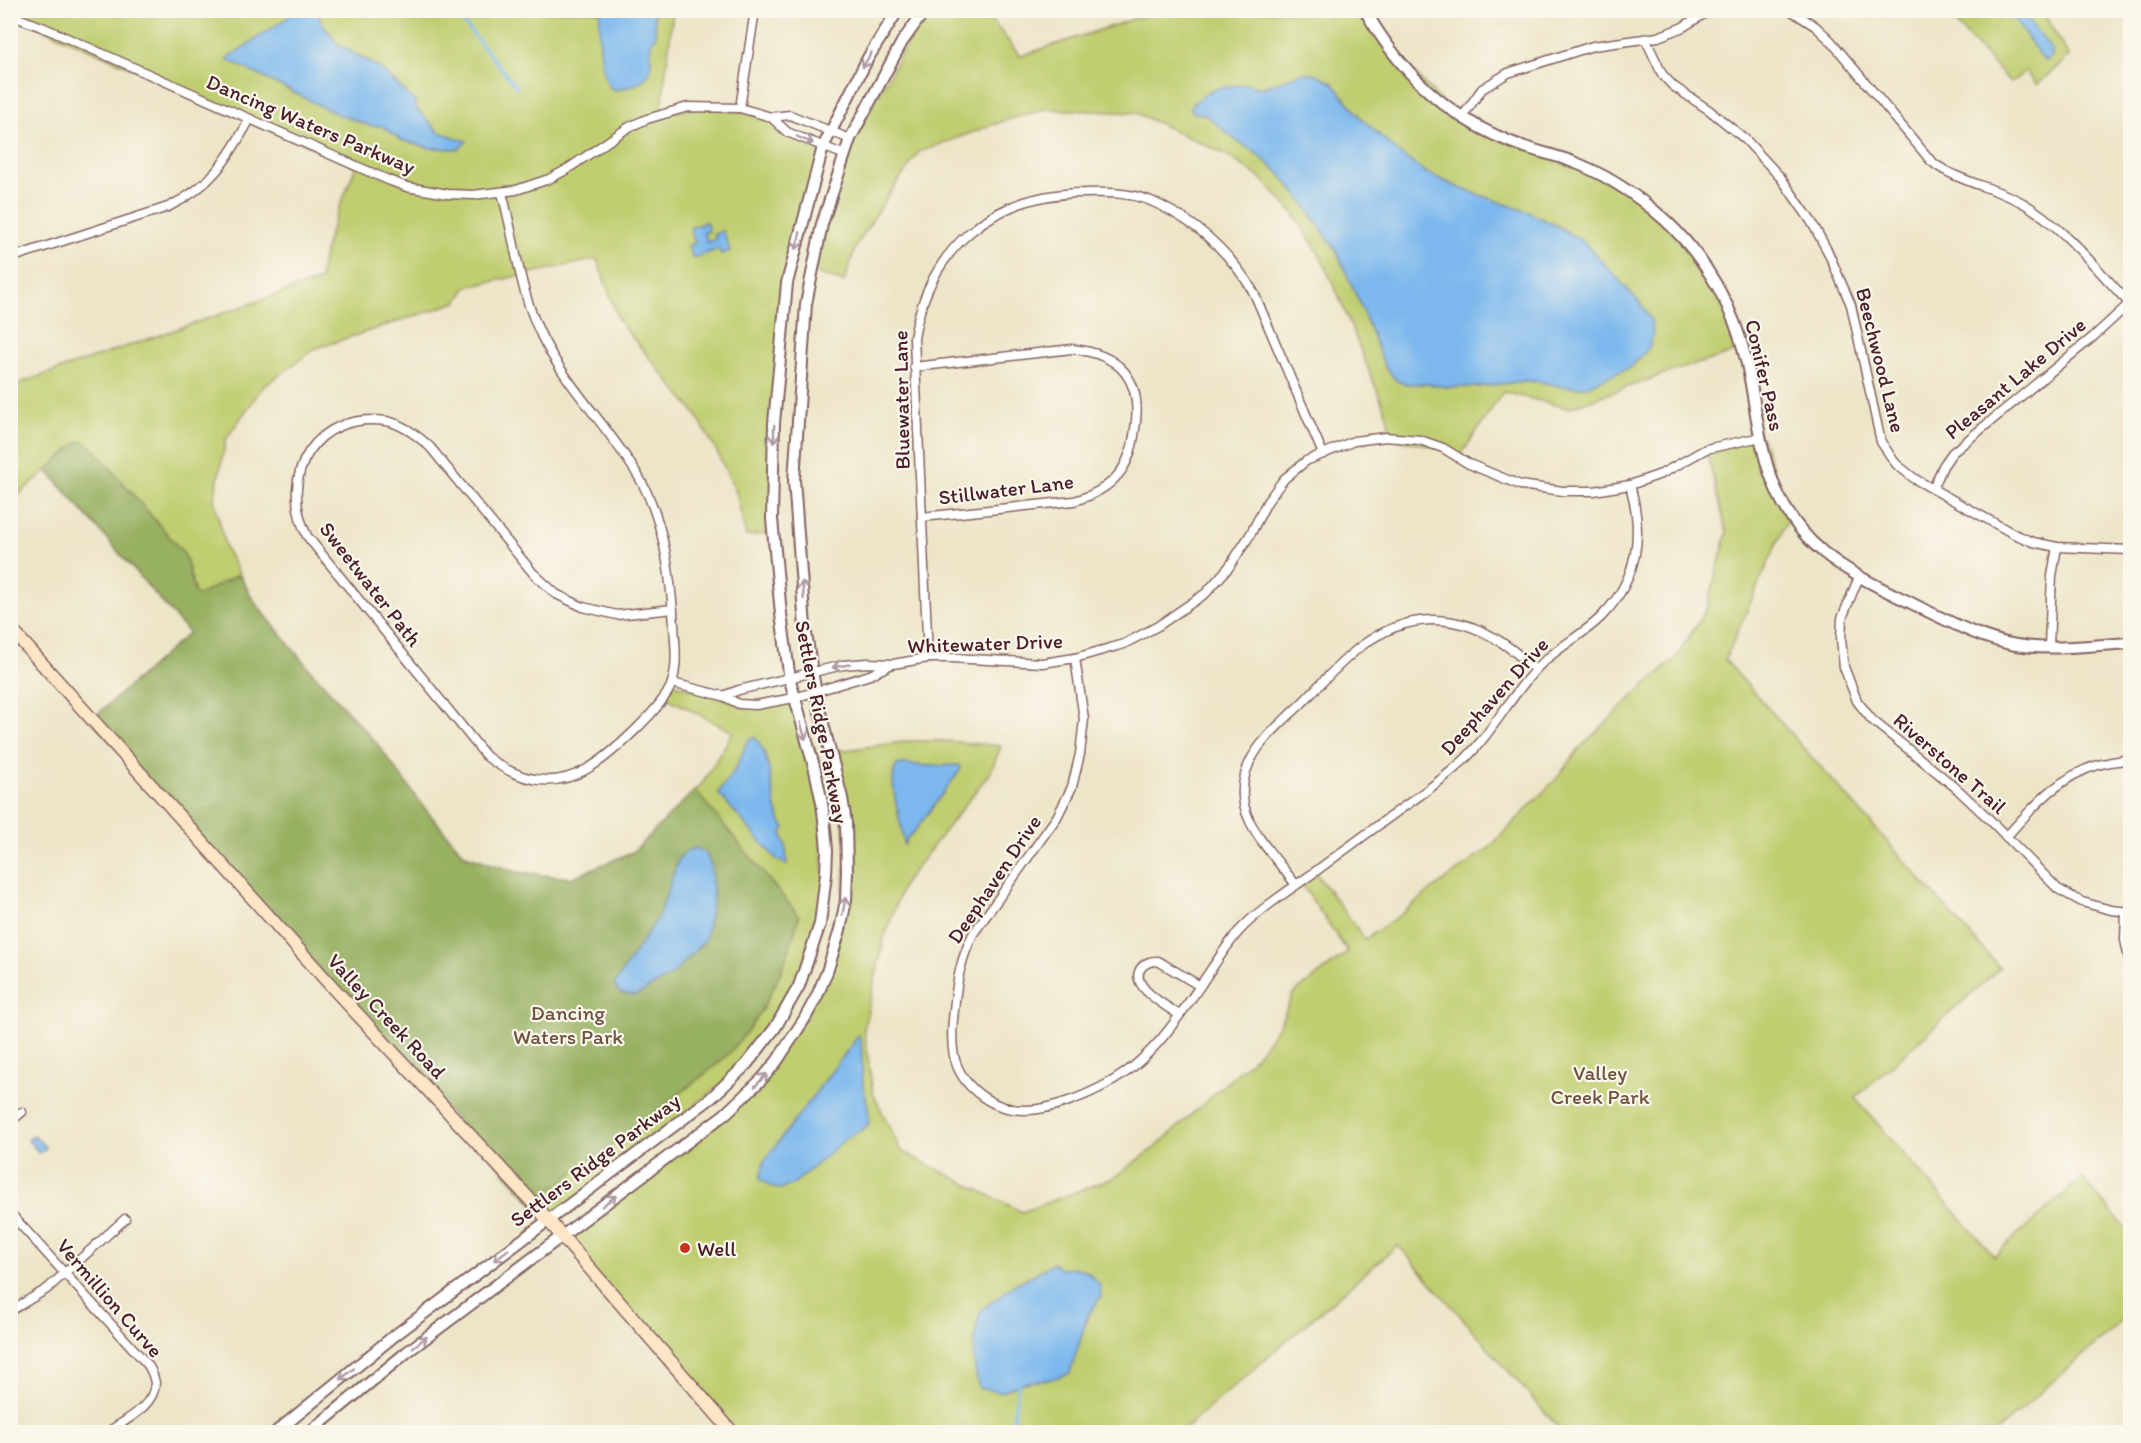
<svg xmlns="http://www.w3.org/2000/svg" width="2141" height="1443" font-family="Itim,sans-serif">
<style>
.green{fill:#c0cd6f;stroke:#85764d;stroke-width:1.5}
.forest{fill:#98b062;stroke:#716846;stroke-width:1.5}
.water{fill:#7bb8ed;stroke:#626c8c;stroke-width:1.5}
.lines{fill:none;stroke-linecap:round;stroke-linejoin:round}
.stream{stroke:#7bb8ed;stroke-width:3}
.minor-casing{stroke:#836462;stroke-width:11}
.tertiary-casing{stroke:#836462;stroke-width:14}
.secondary-casing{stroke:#836462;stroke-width:15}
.minor{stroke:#fff;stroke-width:8}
.tertiary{stroke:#fff;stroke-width:10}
.secondary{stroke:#fde5c5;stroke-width:12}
.oneway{stroke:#ae9aa0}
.poi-dot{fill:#c8321e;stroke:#fbf7ec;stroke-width:2}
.labels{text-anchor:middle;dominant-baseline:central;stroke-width:4.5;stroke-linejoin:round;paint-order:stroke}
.street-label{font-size:21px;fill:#4a1f2b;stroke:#fbf7ec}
.park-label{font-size:21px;fill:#6d533f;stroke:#fbf7ec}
.poi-label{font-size:21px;fill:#4a1f2b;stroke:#fbf7ec;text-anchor:start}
</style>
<rect width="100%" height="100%" fill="#fbf7ec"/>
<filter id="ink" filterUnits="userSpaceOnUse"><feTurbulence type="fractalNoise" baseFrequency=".0167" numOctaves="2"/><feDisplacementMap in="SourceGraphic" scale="12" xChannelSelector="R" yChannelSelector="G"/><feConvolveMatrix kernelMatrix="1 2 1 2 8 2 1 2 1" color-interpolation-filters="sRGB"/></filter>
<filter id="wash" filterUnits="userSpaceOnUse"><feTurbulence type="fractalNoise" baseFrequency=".008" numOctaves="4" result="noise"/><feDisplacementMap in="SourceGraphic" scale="24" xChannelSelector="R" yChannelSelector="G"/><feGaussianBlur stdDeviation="1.35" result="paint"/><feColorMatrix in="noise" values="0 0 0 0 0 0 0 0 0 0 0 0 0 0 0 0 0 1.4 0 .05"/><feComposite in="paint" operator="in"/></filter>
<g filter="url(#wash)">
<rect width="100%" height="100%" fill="#ede5c8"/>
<!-- green -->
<g class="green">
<path d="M11,10L673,11L661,114L710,106L771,117L787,132L823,147L787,283L774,423V533L746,536L736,492L717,452L695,413L619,321L597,259L467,287L457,302L314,349L262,388L226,439L214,499L226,549L253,600L305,664L377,744L426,810L465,855L516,872L571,878L633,852L702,784L733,732L665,697L672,683L739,704L794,698L822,803L824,897L799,986L746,1065L548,1220L91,720L189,633L47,470L11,501V386L320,280C323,240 342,203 356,166L11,15Z"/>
<path d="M925,11H985L1020,56L1158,11H1365L1384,42L1449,109L1551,154L1639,198L1702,262L1743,350L1667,373L1568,408L1503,392L1459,458L1443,448L1386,437L1389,424L1387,415L1339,297L1320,256L1295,215L1263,180L1225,154L1136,113L1046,109L1003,121L919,152L887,197L856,246L844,282L813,272L845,155Z"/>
<path d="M1944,11H2042L2069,56L2037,85L2025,71L2011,83Z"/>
<path d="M1761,437L1790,514L1725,660L2000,968L1855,1098L1994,1256L2082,1178L2130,1233V1314L1995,1432H1562L1398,1245L1181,1432H732L562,1236L745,1096L805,1018L840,930L847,847L831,752L910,741H944L1001,746L991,771L903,885L884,938L864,1029L873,1093L901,1151L1022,1212L1113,1178L1157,1146L1256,1056L1280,1024L1293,994L1348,952L1300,882L1315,872L1365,939L1399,916L1430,891L1489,848L1556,779L1580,748L1633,696L1676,658L1707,608L1727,533L1706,449Z"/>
</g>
<!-- forest -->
<path class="forest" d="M83,441L92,447L182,551L186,558L195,594L199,595L239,574L253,600L305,664L377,744L426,810L465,855L516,872L571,878L633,852L695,790L799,916C787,965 766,1012 732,1050C718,1065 699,1078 683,1091C635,1130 582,1164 534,1204L91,720L189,633L47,470L78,442Z"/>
<!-- water -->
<g class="water">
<path d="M294,11H319V18L337,44L377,66L414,100L417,109L439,132L467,141L459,149L430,148L401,140L382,126H370L335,113L226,59L287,18Z"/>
<path d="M600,11H654L656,37L651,42C650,51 652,62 650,71C646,84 624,89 613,90C598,79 599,29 600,11Z"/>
<path d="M2005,11H2021L2052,50V56L2047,61L2043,60L2018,24Z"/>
<path d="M1302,73L1317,74L1333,83L1361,118L1399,153L1425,172L1460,188L1528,212L1559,227L1584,242L1640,303L1651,320L1653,332L1649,348L1631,367L1584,387H1564L1540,382L1525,381L1478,387H1447L1426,384H1405L1397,381L1385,367L1358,299L1336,250L1302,201L1279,173L1256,153L1234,139L1211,119L1204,114L1195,113L1191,110L1192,104L1213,89L1245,84L1262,88Z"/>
<path d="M706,222L709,231L704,233L707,242L716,239L714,234L723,231L730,251L721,254L719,249L693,258L688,246L695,243L690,228Z"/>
<path d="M754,737C776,757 768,808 785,828L782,832L786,848L787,865L777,860L718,793L736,768L748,740Z"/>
<path d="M902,764L932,766L959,765L961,769L914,832L907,838L904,846C904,826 885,780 897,765Z"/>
<path d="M697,848L706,854L711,866L713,898L705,940L672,975L635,996L620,993L614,985L659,916L679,858L689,850Z"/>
<path d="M859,1035C864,1050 861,1067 863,1083C865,1098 871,1110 868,1126L847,1138L792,1185L780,1189L773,1188L760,1179L764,1161Z"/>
<path d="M34,1135L46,1148L39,1153L28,1140Z"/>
<path d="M1054,1263L1059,1269L1077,1268L1089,1273L1100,1285L1101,1297L1088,1315L1070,1373L1052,1379L1023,1383L1000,1392L979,1388C971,1357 973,1342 980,1311L1014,1285Z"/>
</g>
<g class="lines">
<!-- stream -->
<g class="stream">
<path d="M452,10L459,17L517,88"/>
<path d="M1011,1432L1019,1381"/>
</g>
</g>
</g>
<g filter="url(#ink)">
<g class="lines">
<!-- minor casing -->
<g class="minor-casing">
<g id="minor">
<path d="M1790,10L1815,26L1830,40L1931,161C1955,181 1994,187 2023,203C2063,226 2098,271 2130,304"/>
<path d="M10,15L42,27L388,180L407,187L448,194L473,195L516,190L549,179L566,170L629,127L647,119L688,107L740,108L771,117L790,115L850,139"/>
<path d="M1646,40L1662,74L1673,86L1709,110L1745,139L1781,178L1811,221L1828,252L1851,305L1881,442L1896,464L1915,479L2014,534L2033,542L2057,547L2130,550"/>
<path d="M740,108L755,10"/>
<path d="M771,117L787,132L845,155"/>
<path d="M1462,117L1482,89L1508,73L1593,46L1658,37L1683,27L1710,10"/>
<path d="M502,193C516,243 518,288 542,337C568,389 611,429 640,479C665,524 670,574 674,624C675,643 678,665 672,683C664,707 609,757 587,769C551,790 517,780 486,756L307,536C277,475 316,411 386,421C403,424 418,436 430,447L533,573L556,594L583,607L617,615L673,609"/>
<path d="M10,258L168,207C212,186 227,160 250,119"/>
<path d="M914,367L1072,349C1121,354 1143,380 1135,429C1133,446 1129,463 1117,476C1106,489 1091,496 1074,501L922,517"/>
<path d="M1933,489L1943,466L1952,453L2093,337L2130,303"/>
<path d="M1859,577L1842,618L1841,639L1844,667L1857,701L1872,720L1955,787L1988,818L2058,889L2082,902L2111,910L2130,912"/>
<path d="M2049,646L2052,576L2057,547"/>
<path d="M928,658L914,338C929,248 992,194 1084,193C1105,192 1131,192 1151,201C1196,221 1230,252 1254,293L1323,454"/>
<path d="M1075,658L1084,719L1080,754L1072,787L1057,817L973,934C960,961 957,981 954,1010C952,1025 951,1041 954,1056C961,1087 993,1111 1026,1110C1051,1110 1085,1096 1107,1084C1153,1060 1181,1014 1210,971C1219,958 1229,942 1240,930C1261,908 1288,891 1312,874C1343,851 1374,828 1405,806C1422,794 1439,782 1455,768C1489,740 1508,698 1538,667C1557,647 1582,636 1601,617C1638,580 1644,534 1630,485"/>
<path d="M672,683L723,696L739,704L756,705L794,698L870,675L890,665"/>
<path d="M723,696L739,690L843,665L867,663L893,664L928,658H951L1043,663L1075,658L1124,644L1158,626L1206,593L1229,567L1250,535L1267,502L1284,479L1306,461L1354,441L1386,437L1420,440L1443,448L1469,464L1520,485L1563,491H1594L1630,485L1661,474L1706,449L1761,437"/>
<path d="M2006,837C2032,808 2059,776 2098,765C2108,762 2120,761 2130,759"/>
<path d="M1296,885C1278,860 1245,829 1243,797C1240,755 1274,730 1301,704C1320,685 1339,663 1360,647C1423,600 1484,619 1535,670"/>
<path d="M2126,911L2125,940L2130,964"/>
<path d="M1179,1015C1167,1006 1128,986 1141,968C1146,962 1151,961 1158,961L1200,986"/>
<path d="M10,1122L22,1112"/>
<path d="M10,1213L148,1365C151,1370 154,1377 155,1383C155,1406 124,1421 108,1432"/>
<path d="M10,1311L47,1289L125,1219"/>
</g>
</g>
<!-- tertiary casing -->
<g class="tertiary-casing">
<g id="tertiary">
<path d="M1365,10C1398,69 1443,114 1506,140C1526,149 1548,153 1568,160C1604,173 1636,194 1665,220C1706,258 1735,309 1747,364C1755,399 1757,436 1769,471C1795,551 1851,573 1921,608C1952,623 1982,639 2016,645C2053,651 2094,645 2130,643"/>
<path d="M276,1432L394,1336L711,1098L746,1065L775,1028L799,986L820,924L826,874L827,850L825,828L822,803L815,770L790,680L781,614L772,519L774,423L787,283L823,147L868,58L898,10"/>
<path d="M310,1432L407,1352L725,1114L762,1079L777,1061L805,1018L817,996L827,972L840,930L846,900L847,871L846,823L842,798L820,712L812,672L805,627L794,480L806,304L822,224L850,139L902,42L925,10"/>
</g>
</g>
<!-- secondary casing -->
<g class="secondary-casing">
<path id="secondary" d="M10,628L335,990L534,1204L732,1432"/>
</g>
<!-- minor -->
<use href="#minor" class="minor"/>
<!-- tertiary -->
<use href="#tertiary" class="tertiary"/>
<!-- secondary -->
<use href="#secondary" class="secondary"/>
</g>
<!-- one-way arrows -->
<defs><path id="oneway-shaft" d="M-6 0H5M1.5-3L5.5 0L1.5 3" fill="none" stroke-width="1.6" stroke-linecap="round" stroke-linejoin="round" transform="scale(1.5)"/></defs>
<g class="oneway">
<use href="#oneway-shaft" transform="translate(867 60) rotate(120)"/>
<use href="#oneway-shaft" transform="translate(805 140) rotate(23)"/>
<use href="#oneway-shaft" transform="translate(798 241) rotate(105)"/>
<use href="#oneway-shaft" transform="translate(774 434) rotate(91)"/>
<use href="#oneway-shaft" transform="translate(803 590) rotate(-94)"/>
<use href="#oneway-shaft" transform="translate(841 666) rotate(170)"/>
<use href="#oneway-shaft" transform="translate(803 731) rotate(74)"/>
<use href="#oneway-shaft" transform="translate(844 906) rotate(-80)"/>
<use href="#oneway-shaft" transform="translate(761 1080) rotate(-47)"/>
<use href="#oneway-shaft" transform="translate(609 1201) rotate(-37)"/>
<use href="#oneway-shaft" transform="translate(501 1255) rotate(143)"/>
<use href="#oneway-shaft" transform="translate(420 1342) rotate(-37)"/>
<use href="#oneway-shaft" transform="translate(347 1374) rotate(141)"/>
</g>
</g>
<!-- markers -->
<circle class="poi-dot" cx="685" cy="1248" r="6"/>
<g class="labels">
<!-- street labels -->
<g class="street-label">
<text transform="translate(311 124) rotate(23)">Dancing Waters Parkway</text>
<text transform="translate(1881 360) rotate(76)">Beechwood Lane</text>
<text transform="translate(1765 375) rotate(77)">Conifer Pass</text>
<text transform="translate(2015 378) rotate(-40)">Pleasant Lake Drive</text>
<text transform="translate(901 400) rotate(-91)">Bluewater Lane</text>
<text transform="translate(1006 489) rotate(-7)">Stillwater Lane</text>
<text transform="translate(371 584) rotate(52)">Sweetwater Path</text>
<text transform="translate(985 643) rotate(-2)">Whitewater Drive</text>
<text transform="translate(1494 696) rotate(-48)">Deephaven Drive</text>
<text transform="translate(822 722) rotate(79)">Settlers Ridge Parkway</text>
<text transform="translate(1950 763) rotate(41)">Riverstone Trail</text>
<text transform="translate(994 879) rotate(-56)">Deephaven Drive</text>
<text transform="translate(387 1016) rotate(47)">Valley Creek Road</text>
<text transform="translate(595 1160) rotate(-37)">Settlers Ridge Parkway</text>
<text transform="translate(110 1298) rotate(49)">Vermillion Curve</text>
</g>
<!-- park labels -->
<g class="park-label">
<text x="568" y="1012">Dancing<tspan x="568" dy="24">Waters Park</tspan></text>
<text x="1600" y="1072">Valley<tspan x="1600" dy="24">Creek Park</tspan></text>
</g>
<!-- poi labels -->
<g class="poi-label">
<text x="697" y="1248">Well</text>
</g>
</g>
<!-- margin -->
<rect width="2141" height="1443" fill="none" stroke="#fbf7ec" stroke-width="36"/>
</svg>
